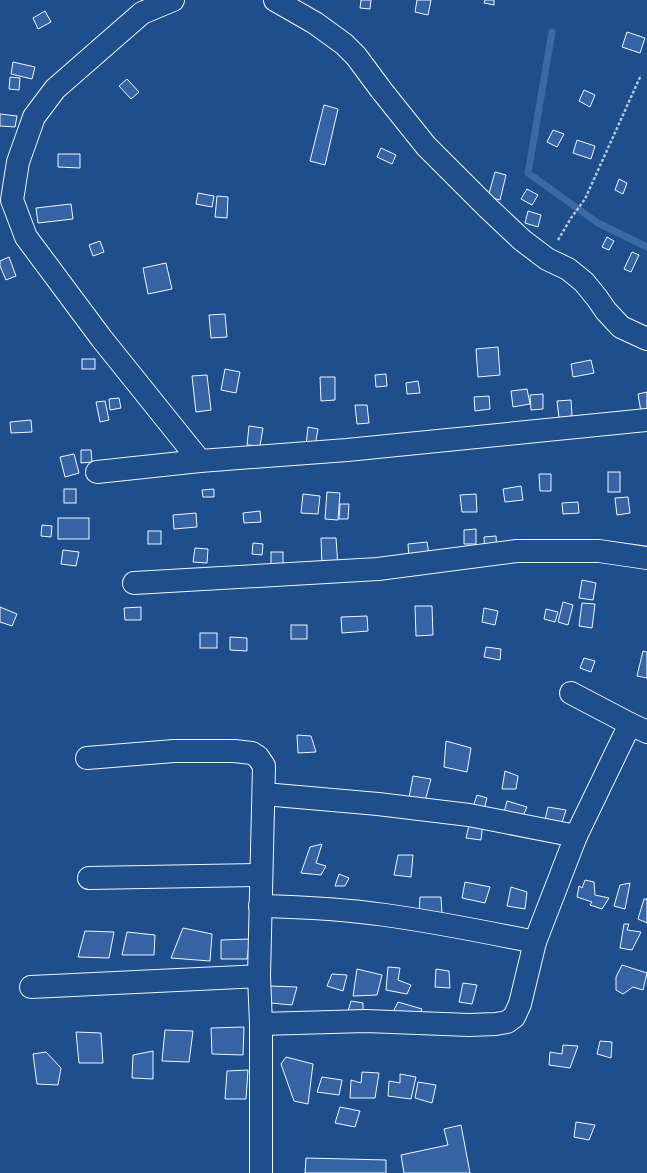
<svg xmlns="http://www.w3.org/2000/svg" width="647" height="1173" font-family="Inter,sans-serif">
<style>
.lines{fill:none;stroke-linecap:round;stroke-linejoin:round}
.stream{stroke:#3b69a3;stroke-width:7}
.building{fill:#3563a3;stroke:#f2f6ff}
.minor-casing{stroke:#f2f6ff;stroke-width:24}
.path{stroke:#b3c4dc;stroke-width:2.5;stroke-dasharray:3 2;stroke-linecap:butt}
.minor{stroke:#1f4e8c;stroke-width:22}
</style>
<rect width="100%" height="100%" fill="#1f4e8c"/>
<g class="lines">
<!-- stream -->
<path class="stream" d="M552,32L528,173L598,223L647,247"/>
</g>
<!-- building -->
<g class="building">
<path d="M361,0H371L370,9L360,8Z"/>
<path d="M417,0H431L428,15L415,12Z"/>
<path d="M485,0H494V5L484,3Z"/>
<path d="M45,11L51,22L38,29L33,18Z"/>
<path d="M627,32L645,38L640,53L622,47Z"/>
<path d="M13,62L35,67L32,79L11,74Z"/>
<path d="M10,77L20,78L19,90L9,89Z"/>
<path d="M127,79L139,92L131,99L119,86Z"/>
<path d="M584,90L595,95L590,107L579,101Z"/>
<path d="M324,105L338,109L325,165L310,161Z"/>
<path d="M0,114L17,116L15,127L0,126Z"/>
<path d="M553,130L564,134L557,147L547,142Z"/>
<path d="M577,140L595,146L591,159L573,153Z"/>
<path d="M381,148L396,155L392,164L377,157Z"/>
<path d="M58,154H80V168L58,167Z"/>
<path d="M495,172L506,175L500,200L488,197Z"/>
<path d="M619,179L627,183L623,194L615,190Z"/>
<path d="M527,189L538,195L532,205L521,199Z"/>
<path d="M198,193L214,196L212,207L196,204Z"/>
<path d="M217,196L228,197L227,218L215,217Z"/>
<path d="M71,204L73,219L38,223L36,208Z"/>
<path d="M528,211L541,215L538,227L525,223Z"/>
<path d="M607,237L614,241L609,250L602,247Z"/>
<path d="M100,241L104,252L93,256L89,245Z"/>
<path d="M632,252L639,255L631,272L624,269Z"/>
<path d="M9,257L16,276L6,280L0,266V261Z"/>
<path d="M166,263L172,289L148,294L143,268Z"/>
<path d="M225,314L227,337L211,338L209,315Z"/>
<path d="M498,347L500,375L478,377L476,349Z"/>
<rect x="82" y="359" width="13" height="10"/>
<path d="M591,360L594,373L573,377L571,364Z"/>
<path d="M225,369L240,372L236,393L221,390Z"/>
<path d="M386,374L387,386L376,387L375,375Z"/>
<path d="M207,375L211,410L196,412L192,376Z"/>
<path d="M320,377H335V400L321,401Z"/>
<path d="M418,381L420,393L407,394L406,383Z"/>
<path d="M527,389L530,404L513,407L511,391Z"/>
<path d="M647,392V410L641,412L638,394Z"/>
<path d="M543,394V409L531,410L530,395Z"/>
<path d="M489,396L490,409L475,411L474,397Z"/>
<path d="M119,398L121,408L110,410L109,399Z"/>
<path d="M571,400L572,416L559,418L557,401Z"/>
<path d="M105,401L109,420L100,422L96,402Z"/>
<path d="M355,405H367L369,423L357,424Z"/>
<path d="M31,420L32,432L11,433L10,422Z"/>
<path d="M249,426L263,428L260,446L247,445Z"/>
<path d="M308,427L318,429L315,446L306,445Z"/>
<path d="M81,450H91L92,462L81,463Z"/>
<path d="M74,454L79,473L65,477L60,457Z"/>
<rect x="608" y="472" width="12" height="20"/>
<path d="M539,474H551V491H540Z"/>
<path d="M521,486L523,500L505,502L503,489Z"/>
<rect x="64" y="489" width="12" height="14"/>
<path d="M214,489V497H203L202,490Z"/>
<path d="M327,492L340,493L338,520L325,519Z"/>
<path d="M303,494L320,496L318,514L301,513Z"/>
<path d="M476,494L477,512H462L460,495Z"/>
<path d="M628,497L630,513L617,515L615,498Z"/>
<path d="M578,502L579,513L563,514L562,503Z"/>
<path d="M340,504H349L348,519H339Z"/>
<path d="M260,511L261,522L244,523L243,513Z"/>
<path d="M196,513L197,527L174,529L173,515Z"/>
<rect x="58" y="518" width="31" height="21"/>
<path d="M42,525L52,526L51,537L41,536Z"/>
<path d="M476,529V544H464V530Z"/>
<rect x="148" y="531" width="13" height="13"/>
<path d="M496,536L497,553L485,554L484,537Z"/>
<path d="M321,538H336L338,567H322Z"/>
<path d="M427,542L429,555L409,558L408,544Z"/>
<path d="M253,543L263,544L262,555L252,554Z"/>
<path d="M195,548L208,549L207,563L193,562Z"/>
<path d="M63,550L79,552L76,566L61,564Z"/>
<rect x="271" y="552" width="12" height="12"/>
<path d="M582,580L596,583L593,600L579,598Z"/>
<path d="M563,602L573,605L568,625L558,622Z"/>
<path d="M582,603L595,604L592,628L579,626Z"/>
<path d="M415,606H432L433,635L416,636Z"/>
<path d="M0,607L17,614L12,626L0,622Z"/>
<path d="M141,607V620H125L124,608Z"/>
<path d="M484,608L498,611L495,625L482,622Z"/>
<path d="M546,609L558,612L555,622L544,619Z"/>
<path d="M367,616L368,631L342,633L341,617Z"/>
<rect x="291" y="625" width="16" height="14"/>
<rect x="200" y="633" width="17" height="15"/>
<path d="M230,637L247,638V651L230,650Z"/>
<path d="M486,647L501,649L500,660L484,657Z"/>
<path d="M643,651L647,652V678L637,676Z"/>
<path d="M584,658L595,661L591,672L580,668Z"/>
<path d="M297,735L311,736L316,752L298,753Z"/>
<path d="M446,741L471,748L467,772L444,767Z"/>
<path d="M505,771L518,776L516,789H502Z"/>
<path d="M413,776L431,779L424,805L408,803Z"/>
<path d="M477,795L487,798L483,813L472,810Z"/>
<path d="M507,801L527,807L522,818L503,817Z"/>
<path d="M548,807L566,810L560,829L544,825Z"/>
<path d="M470,821L483,822L481,840L466,838Z"/>
<path d="M322,844L316,863L326,866L321,875L301,873L310,847Z"/>
<path d="M398,855H413L411,877L394,875Z"/>
<path d="M339,874L349,878L345,886H335Z"/>
<path d="M585,880L594,882L595,895L609,898L602,909L590,905L592,902L577,897L579,886L582,888Z"/>
<path d="M465,882L490,887L485,903L462,898Z"/>
<path d="M630,883L625,909L614,906L620,885Z"/>
<path d="M511,887L527,892L525,909L507,906Z"/>
<path d="M420,897H441L442,914L419,912Z"/>
<path d="M644,899H647V923L638,919Z"/>
<path d="M624,924H629L627,930L641,932L632,950L620,948Z"/>
<path d="M183,928L212,934L210,961L171,958Z"/>
<path d="M85,931L114,932L109,958L78,957Z"/>
<path d="M127,932L155,935L154,955H122Z"/>
<path d="M250,939L247,959H221V940Z"/>
<path d="M622,965L647,973L643,990L633,987L623,994L616,990V977Z"/>
<path d="M388,967L400,968L398,980L411,985L407,994L386,990Z"/>
<path d="M357,969L382,975L377,995L353,996Z"/>
<path d="M436,969L449,971L450,988L435,987Z"/>
<path d="M332,974L347,975L343,991L327,986Z"/>
<path d="M463,983L477,985L472,1004L459,1002Z"/>
<path d="M270,986L297,987L292,1005L271,1003Z"/>
<path d="M351,1001L363,1003V1012L348,1011Z"/>
<path d="M398,1002L422,1009L418,1018L393,1012Z"/>
<path d="M244,1027L243,1055L212,1054L211,1028Z"/>
<path d="M165,1030L193,1031L189,1062L162,1061Z"/>
<path d="M76,1032L101,1033L103,1063H79Z"/>
<path d="M600,1041L612,1042L611,1058L597,1054Z"/>
<path d="M563,1045L578,1046L570,1068L549,1065L550,1052L562,1054Z"/>
<path d="M153,1051V1079L132,1078L133,1055Z"/>
<path d="M46,1052L61,1068L58,1085L37,1084L33,1054Z"/>
<path d="M286,1057L313,1064L308,1104L294,1101L281,1064Z"/>
<path d="M248,1070L246,1099H225L227,1071Z"/>
<path d="M362,1072L379,1073L375,1098H350L351,1080L361,1083Z"/>
<path d="M400,1074L416,1077L411,1099L388,1096L389,1081L400,1083Z"/>
<path d="M322,1077L342,1080L339,1095L317,1092Z"/>
<path d="M418,1082L436,1085L432,1103L415,1098Z"/>
<path d="M340,1107L360,1111L355,1127L335,1123Z"/>
<path d="M576,1122L595,1125L589,1140L574,1137Z"/>
<path d="M461,1125L470,1173H404L401,1155L448,1145L444,1129Z"/>
<path d="M306,1158L386,1160V1173H305Z"/>
</g>
<g class="lines">
<!-- minor casing -->
<g class="minor-casing">
<g id="minor">
<path d="M173,0L142,13L55,89L34,117L18,162L12,200L26,237L102,339L200,461"/>
<path d="M275,0L315,23L344,44L356,56L382,91L426,146L488,208L522,240L547,259L568,269L584,282L597,298L606,311L621,327L647,339"/>
<path d="M97,472L200,461L347,450L647,420"/>
<path d="M134,583L378,569L517,551H599L647,558"/>
<path d="M571,693L630,724"/>
<path d="M87,758L174,751H234L252,753L258,757L264,766L259,976L261,1024V1173"/>
<path d="M264,794L378,804L469,815L576,836"/>
<path d="M89,878L261,875"/>
<path d="M260,906C302,907 344,909 385,915C436,922 486,932 535,942"/>
<path d="M31,987L259,976"/>
<path d="M261,1024L366,1021L469,1025L496,1024L507,1022L514,1017L520,1004L535,942L576,836L630,724L647,732"/>
</g>
</g>
<!-- path -->
<path class="path" d="M558,240L571,218L585,199L641,75"/>
<!-- minor -->
<use href="#minor" class="minor"/>
</g>
</svg>
